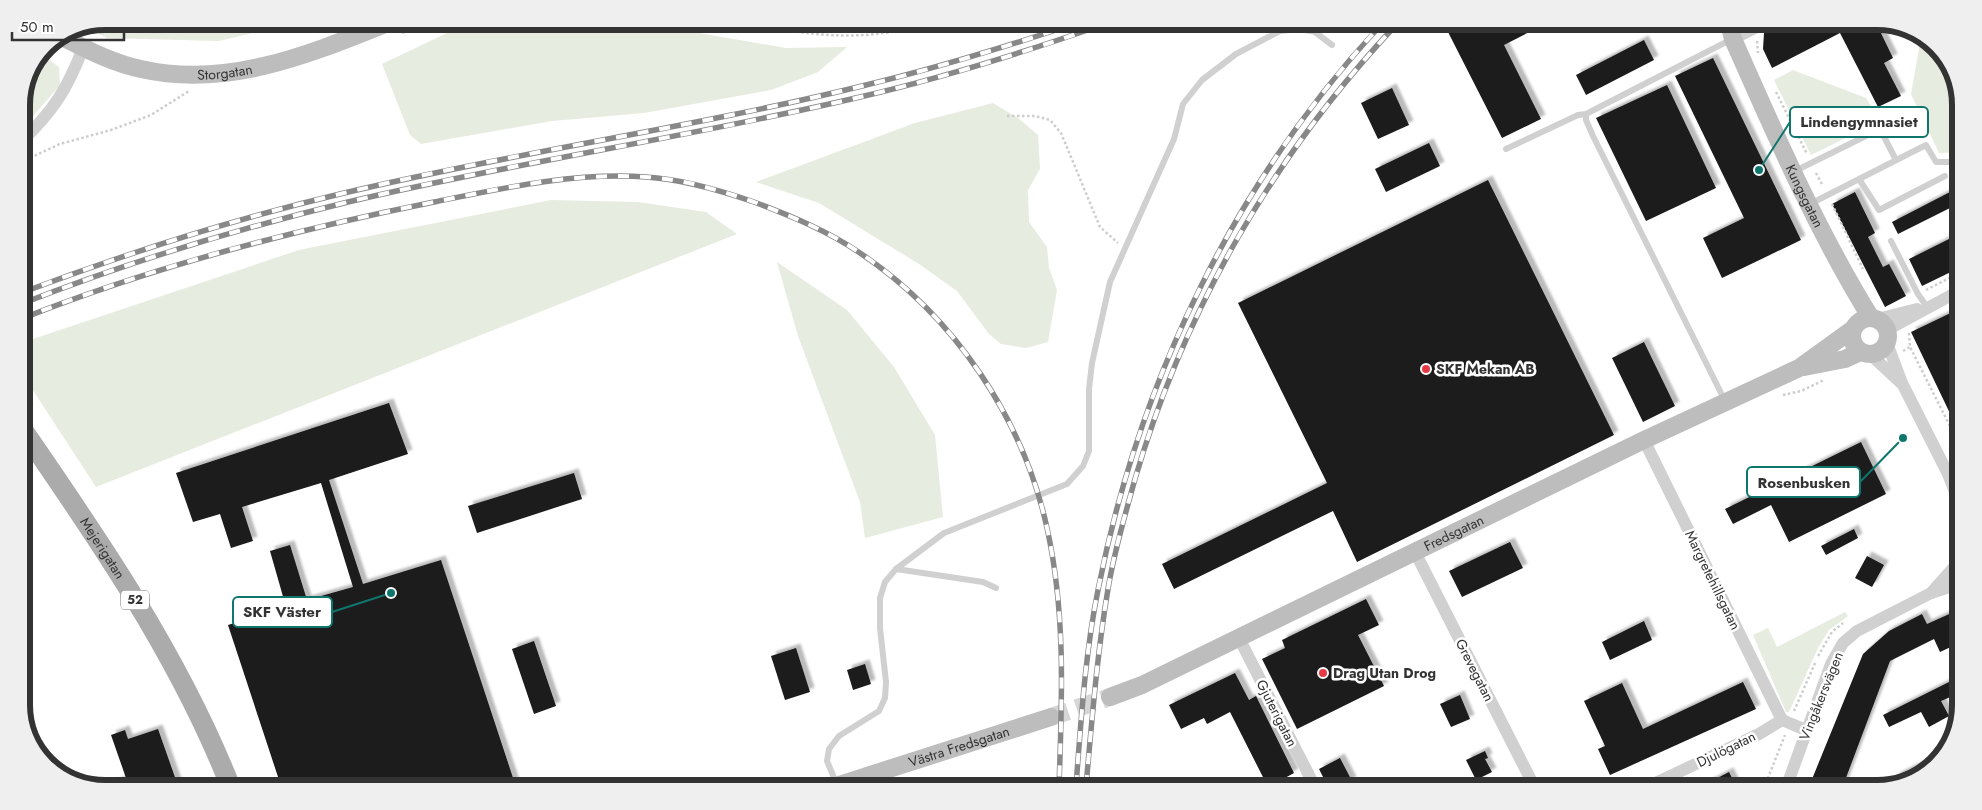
<svg xmlns="http://www.w3.org/2000/svg" width="1982" height="810" font-family="Jost,sans-serif">
<style>
.green{fill:#e6ecdf}
.building{fill:#1a1a1a;filter:url(#shadow)}
.lines{fill:none;stroke-linecap:round;stroke-linejoin:round}
.secondary-tunnel{stroke:#d6d6d6;stroke-width:18;stroke-dasharray:18 9;stroke-linecap:butt}
.path{stroke:#cdcdcd;stroke-width:2.5;stroke-dasharray:2.5 2.5;stroke-linecap:butt}
.lane{stroke:#d0d0d0;stroke-width:6}
.street{stroke:#d0d0d0;stroke-width:12}
.secondary{stroke:#bdbdbd;stroke-width:18}
.primary{stroke:#ababab;stroke-width:20}
.rail-casing{stroke:#888;stroke-width:5.5}
.rail{stroke:#fff;stroke-width:4;stroke-dasharray:11;stroke-linecap:butt}
.poi-dot{fill:#e63946;stroke:#fff;stroke-width:2}
.labels{text-anchor:middle;dominant-baseline:central;stroke-width:5;stroke-linejoin:round;paint-order:stroke}
.shield{fill:#fff;stroke:#707070;stroke-width:1}
.shield-label{font-size:12px;font-weight:bold;fill:#333}
.street-label{font-size:14px;fill:#333;stroke:#fff}
.poi-label{font-size:14px;font-weight:bold;fill:#333;stroke:#fff;text-anchor:start}
.rim{fill:none;stroke:#333;stroke-width:6}
.leader{fill:none;stroke:#0f766e;stroke-width:2}
.callout-dot{fill:#0f766e;stroke:#fff;stroke-width:2}
.callout{fill:#fff;stroke:#0f766e;stroke-width:2}
.callout-label{font-size:15px;text-anchor:middle;font-weight:bold;fill:#333}
</style>
<defs>
<filter id="shadow"><feDropShadow dx="4.5" dy="-4.5" stdDeviation="1" flood-color="#0004"/></filter>
</defs>
<rect width="100%" height="100%" fill="#fff"/>
<!-- green -->
<g class="green">
<path d="M105,21L299,22L219,41L107,38L83,26Z"/>
<path d="M490,23H641L786,48L847,47L818,72L771,90L644,113L552,121L421,144L410,135L382,64L447,33Z"/>
<path d="M1921,38L1946,58L1961,100L1960,152L1939,153L1911,94Z"/>
<path d="M42,55L59,67L60,85L21,130V100Z"/>
<path d="M1793,70L1866,98L1880,121L1811,155L1774,80Z"/>
<path d="M993,103L1018,118L1038,135L1040,169L1028,190L1029,222L1047,247L1049,268L1057,290L1048,342L1026,348L1001,344L989,334L957,291L919,264L819,203L756,182L915,123Z"/>
<path d="M551,200L638,202L706,212L737,234L96,487L21,372V343L299,250Z"/>
<path d="M777,262L847,310L894,367L935,435L943,517L865,538L860,502L798,336Z"/>
<path d="M1845,612L1848,616L1829,630L1818,648L1789,712H1786L1753,635L1768,628L1777,647Z"/>
</g>
<!-- building -->
<g class="building">
<path d="M1460,26H1541L1504,45L1541,119L1502,138L1448,32Z"/>
<path d="M1775,27H1878L1893,58L1884,63L1901,96L1878,107L1840,33L1772,68L1763,49L1764,33Z"/>
<path d="M1644,40L1654,60L1586,95L1576,75Z"/>
<path d="M1713,58L1801,240L1722,278L1703,238L1744,218L1675,76Z"/>
<path d="M1667,85L1716,188L1646,221L1596,118Z"/>
<path d="M1392,88L1409,125L1378,139L1361,103Z"/>
<path d="M1429,143L1440,166L1386,192L1375,169Z"/>
<path d="M1488,180L1614,435L1357,562L1333,511L1174,589L1162,564L1327,483L1238,303Z"/>
<path d="M1952,191L1958,204L1898,234L1892,222Z"/>
<path d="M1855,192L1875,233L1868,237L1883,267L1889,264L1906,296L1885,307L1832,204Z"/>
<path d="M1959,234V268L1922,286L1909,259Z"/>
<path d="M1959,309L1958,347L1950,352L1958,369L1957,428L1911,332Z"/>
<path d="M1644,342L1675,406L1643,422L1612,358Z"/>
<path d="M389,403L408,454L329,480L363,584L441,560L515,784L280,783L228,625L286,607L270,551L290,545L307,600L353,587L321,483L242,507L253,541L231,548L220,514L193,522L176,473Z"/>
<path d="M1861,442L1886,494L1789,542L1771,505L1733,524L1725,509Z"/>
<path d="M574,473L582,499L477,533L468,506Z"/>
<path d="M1854,529L1858,538L1826,555L1821,546Z"/>
<path d="M1510,542L1523,568L1462,597L1449,571Z"/>
<path d="M1867,556L1884,565L1872,587L1855,578Z"/>
<path d="M1366,599L1379,625L1358,635L1384,686L1297,729L1262,659L1285,648L1282,640Z"/>
<path d="M1956,611L1955,645L1940,652L1934,639L1890,661L1844,783L1860,789H1808L1863,654L1889,631L1922,614L1927,624Z"/>
<path d="M1644,621L1652,640L1610,660L1602,642Z"/>
<path d="M21,624L26,635L21,636Z"/>
<path d="M534,641L556,706L534,714L512,649Z"/>
<path d="M796,648L810,692L785,700L771,656Z"/>
<path d="M865,664L871,684L853,690L847,670Z"/>
<path d="M1235,673L1249,700L1256,696L1294,773L1268,787L1230,712L1207,724L1204,718L1181,729L1169,705Z"/>
<path d="M1953,680L1955,695L1941,701L1949,716L1929,727L1921,712L1889,727L1883,715Z"/>
<path d="M1743,682L1756,709L1610,775L1598,749L1605,746L1584,701L1622,683L1643,729Z"/>
<path d="M1460,695L1470,719L1451,727L1440,704Z"/>
<path d="M158,729L177,783H114L126,778L111,735L125,730L128,739Z"/>
<path d="M1485,751L1488,758L1485,759L1492,772L1476,780L1466,760Z"/>
<path d="M1940,755L1924,774L1898,782L1895,777Z"/>
<path d="M1340,758L1352,781L1342,787H1328L1319,769Z"/>
<path d="M1729,772L1737,788H1706L1704,785Z"/>
</g>
<g class="lines">
<!-- secondary-tunnel -->
<path class="secondary-tunnel" d="M1051,717L1110,697"/>
<!-- path -->
<g class="path">
<path d="M742,23C805,34 861,44 924,24"/>
<path d="M402,33L429,22"/>
<path d="M1757,41L1758,53"/>
<path d="M1776,92L1807,154"/>
<path d="M1007,116H1035L1050,120L1061,133L1100,227L1118,243"/>
<path d="M21,162L60,144L111,130L151,115L189,91"/>
<path d="M1816,173L1823,186"/>
<path d="M1832,204L1863,269"/>
<path d="M1926,290L1959,273"/>
<path d="M1909,333L1910,347L1957,440"/>
<path d="M1903,351L1910,347"/>
<path d="M1783,395L1801,391L1824,380"/>
<path d="M21,402L27,410"/>
<path d="M1954,552L1956,527"/>
<path d="M1818,656L1832,632L1843,623"/>
<path d="M1794,711L1816,661"/>
<path d="M1764,788L1785,735"/>
</g>
<!-- lane -->
<g class="lane">
<path d="M1586,114V120L1593,136L1725,401"/>
<path d="M1506,149L1578,115L1586,114L1732,39"/>
<path d="M1793,172L1880,129L1896,160"/>
<path d="M1859,179L1879,210L1945,176"/>
<path d="M1810,204L1926,145L1936,162H1960"/>
<path d="M1891,241L1918,294L1927,307"/>
<path d="M896,569L983,582L996,588"/>
<path d="M837,785L827,761L829,749L839,736L879,711L885,698L886,682L880,628V598L885,582L896,569L944,533L1067,484L1083,466L1089,451V389L1092,363L1110,282L1174,139L1183,104L1202,80L1236,54L1280,31L1300,29L1315,32L1332,45"/>
</g>
<!-- street -->
<g class="street">
<path d="M1733,39L1757,27"/>
<path d="M21,142C53,111 67,90 83,48"/>
<path d="M1877,319L1917,309"/>
<path d="M1887,330L1959,291"/>
<path d="M1887,343L1902,383L1948,474L1957,497"/>
<path d="M1870,354L1900,382"/>
<path d="M1644,440L1782,720"/>
<path d="M1415,552L1535,788"/>
<path d="M1931,593L1956,565"/>
<path d="M1239,638L1315,787"/>
<path d="M1645,788L1759,734L1782,720L1806,730"/>
<path d="M1786,788L1831,664L1843,643L1857,631L1931,593L1956,585"/>
</g>
<!-- secondary -->
<g class="secondary">
<path id="s1" d="M1730,27L1733,39C1775,134 1816,229 1871,318"/>
<path id="s2" d="M60,36C86,49 112,63 141,69C228,89 310,54 390,22"/>
<circle cx="1870" cy="336" r="18"/>
<path d="M1804,367L1845,359L1860,352"/>
<path id="s3" d="M1110,697L1142,685L1644,440L1799,368L1853,329"/>
<path id="s4" d="M839,785L1051,717"/>
</g>
<!-- primary -->
<path class="primary" id="s5" d="M21,427C99,540 178,655 229,783"/>
<!-- rail casing -->
<g class="rail-casing">
<g id="rail">
<path d="M21,293C127,253 234,219 344,193C516,152 691,128 862,86C933,69 1002,48 1071,25"/>
<path d="M21,304C128,262 237,229 348,202C517,162 690,137 860,97C942,78 1022,53 1102,25"/>
<path d="M21,319C154,266 294,230 434,202C503,188 575,172 646,177C682,179 719,190 754,202C791,216 828,231 860,253C954,316 1023,418 1047,528C1066,613 1062,700 1059,786"/>
<path d="M1076,786C1081,721 1085,654 1098,590C1139,381 1235,182 1380,26"/>
<path d="M1086,786C1092,720 1097,654 1108,589C1114,552 1125,515 1135,479C1185,308 1274,155 1395,26"/>
</g>
</g>
<!-- rail -->
<use href="#rail" class="rail"/>
</g>
<!-- markers -->
<g class="poi-dot">
<circle cx="1426" cy="369" r="5"/>
<circle cx="1323" cy="673" r="5"/>
</g>
<g class="labels">
<!-- shield labels -->
<rect class="shield" x="121" y="590.5" width="28" height="19" rx="4"/>
<g class="shield-label">
<text x="135" y="600">52</text>
</g>
<!-- street labels -->
<g class="street-label">
<text stroke="none"><textPath href="#s2" startOffset="172">Storgatan</textPath></text>
<text stroke="none"><textPath href="#s1" startOffset="185">Kungsgatan</textPath></text>
<text stroke="none"><textPath href="#s3" startOffset="381">Fredsgatan</textPath></text>
<text stroke="none"><textPath href="#s5" startOffset="146">Mejerigatan</textPath></text>
<text transform="translate(1713 580) rotate(64)">Margretehillsgatan</text>
<text transform="translate(1475 670) rotate(63)">Grevegatan</text>
<text transform="translate(1821 696) rotate(-68)">Vingåkersvägen</text>
<text transform="translate(1277 713) rotate(63)">Gjuterigatan</text>
<text stroke="none"><textPath href="#s4" startOffset="126">Västra Fredsgatan</textPath></text>
<text transform="translate(1726 749) rotate(-26)">Djulögatan</text>
</g>
<!-- poi labels -->
<g class="poi-label">
<text x="1436" y="369">SKF Mekan AB</text>
<text x="1333" y="673">Drag Utan Drog</text>
</g>
</g>
<!-- crop -->
<path d="M0 0H1982V810H0ZM105 30H1877A75 75 0 0 1 1952 105V705A75 75 0 0 1 1877 780H105A75 75 0 0 1 30 705V105A75 75 0 0 1 105 30Z" fill="#efefef" fill-rule="evenodd"/>
<path class="rim" d="M105 30H1877A75 75 0 0 1 1952 105V705A75 75 0 0 1 1877 780H105A75 75 0 0 1 30 705V105A75 75 0 0 1 105 30Z"/>
<!-- callouts -->
<path class="leader" d="M1759 170L1790 122M1903 438L1860 482M391 593L332 612"/>
<g class="callout-dot">
<circle cx="1759" cy="170" r="5"/>
<circle cx="1903" cy="438" r="5"/>
<circle cx="391" cy="593" r="5"/>
</g>
<g class="callout">
<rect x="1790" y="107" width="138" height="30" rx="5"/>
<rect x="1747" y="467" width="113" height="30" rx="5"/>
<rect x="233" y="597" width="99" height="30" rx="5"/>
</g>
<g class="callout-label">
<text x="1859" y="127">Lindengymnasiet</text>
<text x="1804" y="488">Rosenbusken</text>
<text x="282" y="617">SKF Väster</text>
</g>
<!-- scale -->
<path d="M12 32v8h112v-8" fill="none" stroke="#333333" stroke-width="2.5"/>
<text x="20" y="32" font-size="15" fill="#333333" stroke="#ffffff" stroke-width="4" paint-order="stroke">50 m</text>
</svg>
